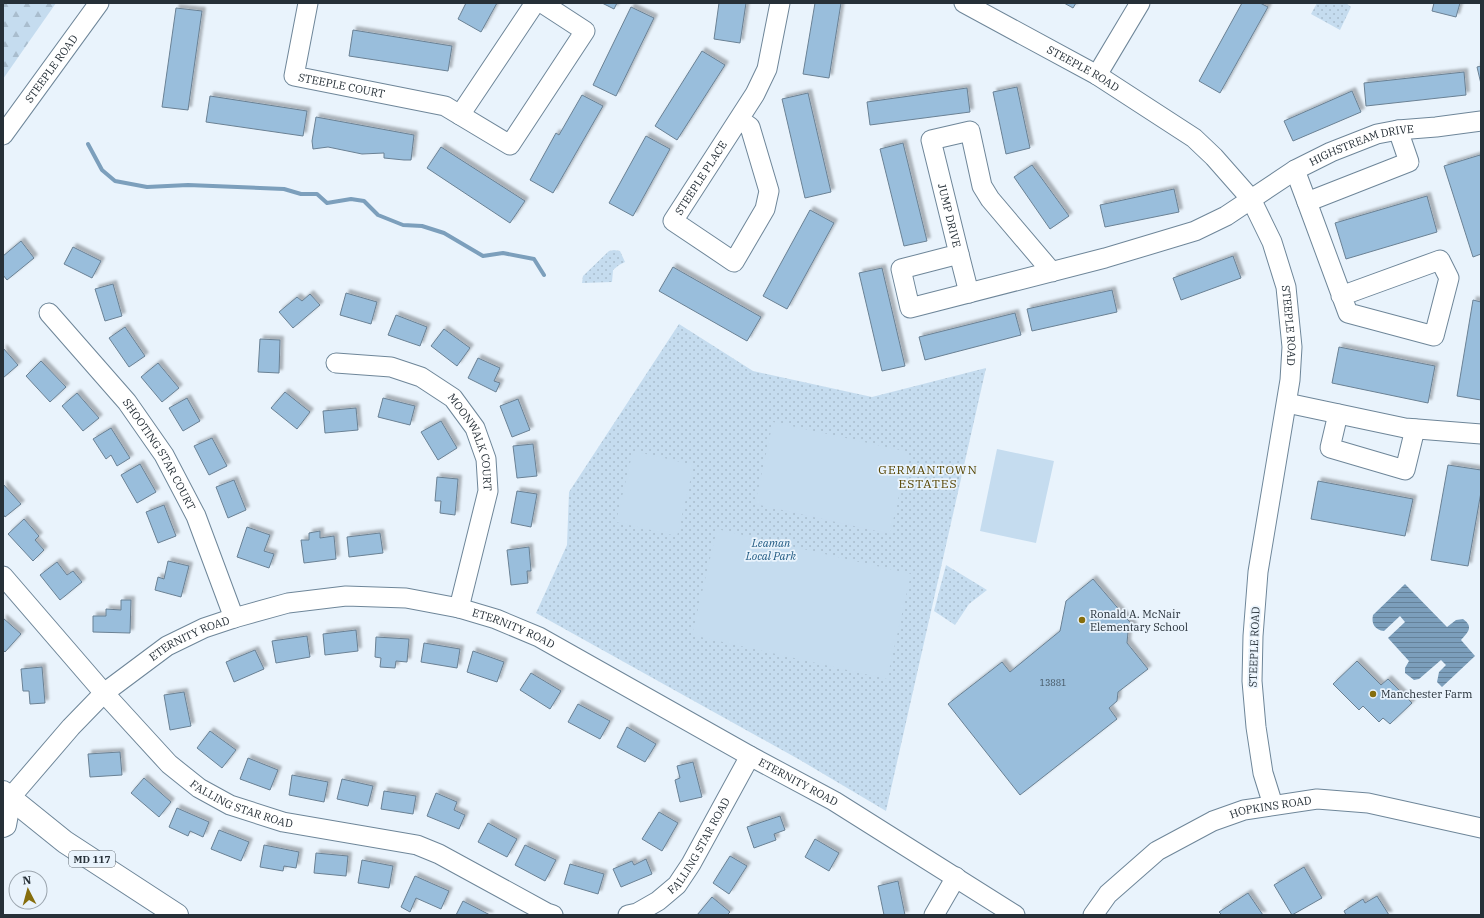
<svg xmlns="http://www.w3.org/2000/svg" width="1484" height="918" font-family="'IBM Plex Serif',serif">
<style>
.grass{fill:url(#grass-dots)}
.forest{fill:url(#forest-firs)}
.pitch{fill:#c5dcef}
.water{fill:url(#water-rules)}
.lines{fill:none;stroke-linecap:round;stroke-linejoin:round}
.stream{stroke:#7c9fbc;stroke-width:4}
.building{fill:#99bedc;stroke:#6a8194;filter:url(#shadow)}
.minor-casing{stroke:#6e8699;stroke-width:21}
.major-casing{stroke:#6e8699;stroke-width:24}
.minor{stroke:#fff;stroke-width:19}
.major{stroke:#fff;stroke-width:22}
.poi-dot{fill:#866e0d;stroke:#e9f3fc;stroke-width:1.5}
.labels{text-anchor:middle;dominant-baseline:central;stroke-width:3.5;stroke-linejoin:round;paint-order:stroke}
.number-label{font-size:9px;fill:#435461}
.shield{fill:#e9f3fc;stroke:#606a73;stroke-width:1}
.shield-label{font-size:10px;font-weight:bold;fill:#263038}
.street-label{font-size:11px;fill:#263038;stroke:#e9f3fc}
.park-label{font-size:11px;font-style:italic;fill:#215a82;stroke:#e9f3fc}
.poi-label{font-size:11px;fill:#263038;stroke:#e9f3fc;text-anchor:start}
.neighbourhood-label{font-size:12px;letter-spacing:1px;fill:#564503;stroke:#e9f3fc}
</style>
<defs>
<pattern id="grass-dots" width="8" height="8" patternUnits="userSpaceOnUse"><rect width="8" height="8" fill="#c5dcef"/><path d="M2 2h.1M6 6h.1" fill="none" stroke="#a9bdce" stroke-width="1.8" stroke-linecap="round"/></pattern>
<pattern id="forest-firs" width="22" height="20" patternUnits="userSpaceOnUse"><rect width="22" height="20" fill="#c5dcef"/><path d="M5 1l3.5 6h-7zM16 11l3.5 6h-7z" fill="#a9bdce"/></pattern>
<pattern id="water-rules" width="6" height="5" patternUnits="userSpaceOnUse"><rect width="6" height="5" fill="#7c9fbc"/><path d="M0 2.5h6" fill="none" stroke="#65829a"/></pattern>
<filter id="shadow"><feDropShadow dx="3.5" dy="-3.5" stdDeviation="1" flood-color="#0004"/></filter>
</defs>
<rect width="100%" height="100%" fill="#e9f3fc"/>
<!-- grass -->
<g class="grass">
<path d="M1317,3H1346L1351,7L1340,30L1311,14Z"/>
<path d="M614,250L620,251L625,262L619,265L613,270L612,282L582,283L583,276L609,251Z"/>
<path d="M679,324L753,371L872,397L986,368L886,811L800,760L536,613L567,545L569,492Z"/>
<path d="M946,565L987,590L969,604L955,625L934,611Z"/>
</g>
<!-- forest -->
<path class="forest" d="M3,3H56L3,79Z"/>
<!-- pitch -->
<g class="pitch">
<path d="M773,422L909,452L890,534L755,504Z"/>
<path d="M997,449L1054,461L1036,543L980,531Z"/>
<path d="M633,451L694,465L677,536L616,522Z"/>
<path d="M717,529L911,574L887,679L692,635Z"/>
</g>
<!-- water -->
<path class="water" d="M1405,584L1447,627L1456,620L1463,619C1474,627 1468,632 1461,640L1475,656L1442,687L1437,682L1439,672L1446,665L1441,660L1419,679L1414,680L1405,673V668L1409,661L1388,638L1405,622L1400,616L1384,631C1375,630 1371,624 1373,615Z"/>
<g class="lines">
<!-- stream -->
<path class="stream" d="M88,144L102,170L115,181L147,187L188,185L284,189L301,194H317L327,203L351,199L364,201L378,215L403,225L422,226L444,233L483,256L503,253L534,259L544,275"/>
</g>
<!-- building -->
<g class="building">
<path d="M466,3H497L481,32L458,19Z"/>
<path d="M602,3H617L614,9Z"/>
<path d="M719,3H746L740,43L714,39Z"/>
<path d="M815,3H841L829,78L803,74Z"/>
<path d="M1064,3H1076L1073,8Z"/>
<path d="M1242,3H1260L1268,7L1220,93L1199,81Z"/>
<path d="M1434,3H1460L1456,17L1432,11Z"/>
<path d="M631,7L654,18L616,96L593,85Z"/>
<path d="M176,8L202,11L188,110L162,107Z"/>
<path d="M353,30L452,46L448,71L349,56Z"/>
<path d="M702,51L725,65L677,140L655,126Z"/>
<path d="M1481,66V84L1477,67Z"/>
<path d="M1464,72L1466,95L1366,106L1364,83Z"/>
<path d="M1017,87L1030,148L1006,154L993,92Z"/>
<path d="M967,88L970,112L870,125L867,102Z"/>
<path d="M1352,91L1361,112L1293,141L1284,121Z"/>
<path d="M808,93L831,192L805,198L782,99Z"/>
<path d="M582,95L603,106L553,193L530,180L556,133L559,135Z"/>
<path d="M210,96L307,111L303,136L206,122Z"/>
<path d="M316,117L414,135L411,160H404L384,158V153L362,154L328,147L313,149L312,141Z"/>
<path d="M646,136L670,149L633,216L609,203Z"/>
<path d="M903,143L927,241L904,246L880,149Z"/>
<path d="M441,147L525,201L510,223L427,168Z"/>
<path d="M1480,155L1481,159V254L1473,257L1444,166Z"/>
<path d="M1032,165L1069,216L1050,229L1014,177Z"/>
<path d="M1174,189L1179,212L1105,227L1100,205Z"/>
<path d="M1427,196L1437,232L1346,259L1335,223Z"/>
<path d="M810,210L834,223L787,309L763,296Z"/>
<path d="M21,241L34,258L7,280L3,275V256Z"/>
<path d="M73,247L101,261L92,278L64,264Z"/>
<path d="M1233,256L1241,278L1181,300L1173,278Z"/>
<path d="M673,267L761,317L747,341L659,291Z"/>
<path d="M882,268L905,366L882,371L859,273Z"/>
<path d="M113,284L122,316L105,321L95,289Z"/>
<path d="M1112,290L1117,312L1032,331L1027,309Z"/>
<path d="M346,293L377,302L371,324L340,315Z"/>
<path d="M310,294L320,305L293,328L279,312L297,297L302,301Z"/>
<path d="M1473,300L1481,302V400L1457,396Z"/>
<path d="M1015,313L1021,335L925,360L919,337Z"/>
<path d="M396,315L427,327L420,346L388,335Z"/>
<path d="M125,327L145,356L129,367L109,338Z"/>
<path d="M444,329L470,348L457,366L431,346Z"/>
<path d="M260,339L280,340L279,373L258,372Z"/>
<path d="M1339,347L1435,366L1428,403L1332,383Z"/>
<path d="M3,348L18,365L3,378Z"/>
<path d="M478,358L500,368L494,381L500,383L496,392L468,378Z"/>
<path d="M41,361L66,387L50,402L26,376Z"/>
<path d="M158,363L179,388L162,402L141,377Z"/>
<path d="M285,392L310,412L297,429L271,408Z"/>
<path d="M77,393L99,418L83,431L62,406Z"/>
<path d="M187,398L200,421L183,431L169,408Z"/>
<path d="M383,398L415,406L410,425L378,417Z"/>
<path d="M518,399L530,430L512,437L500,406Z"/>
<path d="M356,408L358,430L325,433L323,411Z"/>
<path d="M441,421L457,448L438,460L421,432Z"/>
<path d="M111,428L130,458L117,466L111,455L106,459L93,439Z"/>
<path d="M212,438L227,466L209,475L194,446Z"/>
<path d="M533,444L537,476L517,478L513,446Z"/>
<path d="M140,464L156,492L137,503L121,475Z"/>
<path d="M1448,465L1481,470V492L1468,566L1431,560Z"/>
<path d="M437,477L458,479L455,515L440,513L441,501H435Z"/>
<path d="M234,480L246,510L228,518L216,487Z"/>
<path d="M1318,481L1413,499L1405,536L1311,519Z"/>
<path d="M3,484L21,504L5,517L3,514Z"/>
<path d="M517,491L537,494L531,527L511,523Z"/>
<path d="M164,505L176,536L158,543L146,512Z"/>
<path d="M24,519L39,536L35,540L44,550L33,561L8,534Z"/>
<path d="M247,527L270,535L264,551L274,554L269,568L237,557Z"/>
<path d="M320,531V538L334,536L336,559L304,563L301,540H309V533Z"/>
<path d="M380,533L383,553L349,557L347,537Z"/>
<path d="M529,547L531,571H527L528,583L511,585L507,550Z"/>
<path d="M168,561L189,566L181,597L155,590L158,577L164,579Z"/>
<path d="M57,562L67,575L73,571L82,582L60,600L40,575Z"/>
<path d="M1093,579L1134,627L1128,632L1127,643L1148,669L1118,692L1117,701L1109,708L1117,719L1020,795L948,704L1002,662L1010,672L1060,631L1066,601Z"/>
<path d="M121,600H131L130,633L93,632V616H106V609L121,610Z"/>
<path d="M3,618L21,634L5,652L3,650Z"/>
<path d="M356,630L358,651L325,655L323,634Z"/>
<path d="M307,636L310,657L276,663L272,641Z"/>
<path d="M376,637L409,639L407,662L396,661L395,668L380,667L381,658L375,657Z"/>
<path d="M424,643L460,649L457,668L421,662Z"/>
<path d="M255,650L264,669L234,682L226,662Z"/>
<path d="M473,651L504,662L497,682L467,672Z"/>
<path d="M1357,661L1381,685L1388,679L1412,703L1390,724L1383,718L1379,722L1363,706L1359,710L1333,684Z"/>
<path d="M42,667L45,703L30,704L29,691H23L21,669Z"/>
<path d="M531,673L561,691L550,709L520,690Z"/>
<path d="M184,692L191,726L170,730L164,695Z"/>
<path d="M578,704L610,721L600,739L568,722Z"/>
<path d="M627,727L656,744L645,762L617,747Z"/>
<path d="M210,731L236,750L222,768L197,748Z"/>
<path d="M120,752L122,775L90,777L88,754Z"/>
<path d="M248,758L278,770L270,790L240,779Z"/>
<path d="M693,762L702,797L680,802L675,780L680,778L677,766Z"/>
<path d="M292,775L328,782L324,802L289,795Z"/>
<path d="M144,778L171,802L159,817L131,793Z"/>
<path d="M342,779L373,786L368,806L337,799Z"/>
<path d="M384,791L416,796L413,814L381,809Z"/>
<path d="M436,793L457,802L454,810L465,815L459,829L427,816Z"/>
<path d="M177,808L209,822L203,837L190,831L188,836L169,827Z"/>
<path d="M659,812L678,823L662,851L642,839Z"/>
<path d="M780,816L785,830L774,834L776,840L754,848L747,827Z"/>
<path d="M488,823L517,839L507,857L478,842Z"/>
<path d="M219,830L249,842L241,861L211,849Z"/>
<path d="M815,839L839,853L829,871L805,857Z"/>
<path d="M264,845L299,852L296,868L284,866L283,871L260,867Z"/>
<path d="M525,845L556,860L545,881L515,865Z"/>
<path d="M316,853L348,856L346,876L314,873Z"/>
<path d="M730,856L747,866L729,894L713,883Z"/>
<path d="M646,859L652,874L621,887L613,869L632,861L634,865Z"/>
<path d="M362,860L393,866L389,888L358,883Z"/>
<path d="M570,864L604,874L598,894L564,884Z"/>
<path d="M1304,867L1322,898L1292,915L1274,885Z"/>
<path d="M415,876L449,891L441,909L416,898L410,912L401,907Z"/>
<path d="M898,881L905,915H884L878,886Z"/>
<path d="M1248,893L1263,915H1222L1219,912Z"/>
<path d="M1377,896L1389,915H1346L1344,911L1363,899L1365,903Z"/>
<path d="M712,897L730,912L727,915H697Z"/>
<path d="M463,901L490,915H456Z"/>
</g>
<g class="lines">
<!-- minor casing -->
<g class="minor-casing">
<g id="minor">
<path id="s1" d="M308,3L294,76L445,106L510,145L585,31L542,3"/>
<path id="s2" d="M964,3L1097,75L1194,138L1214,157L1251,199L1272,242L1286,287L1292,347L1290,380L1258,572L1253,636L1252,681L1256,727L1263,773L1273,805"/>
<path d="M1097,75L1140,3"/>
<path d="M460,115L535,3"/>
<path id="s3" d="M739,119L750,127L769,191L765,209L734,262L673,221L755,94L767,69L780,3"/>
<path id="s4" d="M3,135L99,3"/>
<path d="M1295,170L1307,202L1409,162L1398,130"/>
<path d="M1307,202L1348,313L1434,336L1449,278L1440,260L1341,296"/>
<path d="M959,254L969,293"/>
<path id="s5" d="M1052,272L990,199L982,186L970,131L931,140L959,254L901,269L910,308L1105,258L1195,231L1226,216L1295,170L1331,152L1377,134L1398,130L1436,127L1481,121"/>
<path id="s6" d="M49,313L127,402L164,455L196,516L234,618"/>
<path id="s7" d="M336,363L391,367L421,377L453,398L475,428L486,459L488,491L459,608"/>
<path d="M1287,403L1405,428L1481,434"/>
<path d="M1338,414L1330,448L1405,470L1415,429"/>
<path id="s8" d="M3,576L104,693L169,764L199,788L230,805L283,822L417,845L439,854L547,913L553,915"/>
<path id="s9" d="M10,798L71,727L104,693L167,646L204,628L234,618L288,603L346,596L406,598L459,608L496,619L539,637L750,756L834,801L1015,915"/>
<path id="s10" d="M628,915L637,913L658,901L677,885L691,864L750,756"/>
<path d="M934,915L956,877"/>
<path id="s11" d="M1093,915L1108,894L1157,851L1213,821L1244,810L1317,799L1368,803L1481,828"/>
</g>
</g>
<!-- major casing -->
<g class="major-casing">
<g id="major">
<path d="M3,792L65,842L177,915"/>
<path d="M3,826L5,825L10,798"/>
</g>
</g>
<!-- minor -->
<use href="#minor" class="minor"/>
<!-- major -->
<use href="#major" class="major"/>
</g>
<!-- markers -->
<g class="poi-dot">
<circle cx="1082" cy="620" r="4"/>
<circle cx="1373" cy="694" r="4"/>
</g>
<g class="labels">
<!-- number labels -->
<g class="number-label">
<text x="1053" y="682">13881</text>
</g>
<!-- shield labels -->
<rect class="shield" x="69" y="851" width="46" height="16" rx="3"/>
<g class="shield-label">
<text x="92" y="859">MD 117</text>
</g>
<!-- street labels -->
<g class="street-label">
<text stroke="none"><textPath href="#s4" startOffset="82">STEEPLE ROAD</textPath></text>
<text stroke="none"><textPath href="#s2" startOffset="136">STEEPLE ROAD</textPath></text>
<text stroke="none"><textPath href="#s1" startOffset="123">STEEPLE COURT</textPath></text>
<text stroke="none"><textPath href="#s5" startOffset="909">HIGHSTREAM DRIVE</textPath></text>
<text stroke="none"><textPath href="#s3" startOffset="285">STEEPLE PLACE</textPath></text>
<text stroke="none"><textPath href="#s5" startOffset="285">JUMP DRIVE</textPath></text>
<text stroke="none"><textPath href="#s2" startOffset="484">STEEPLE ROAD</textPath></text>
<text stroke="none"><textPath href="#s7" startOffset="174">MOONWALK COURT</textPath></text>
<text stroke="none"><textPath href="#s6" startOffset="180">SHOOTING STAR COURT</textPath></text>
<text stroke="none"><textPath href="#s9" startOffset="579">ETERNITY ROAD</textPath></text>
<text stroke="none"><textPath href="#s9" startOffset="243">ETERNITY ROAD</textPath></text>
<text transform="translate(1254 647) rotate(-88)">STEEPLE ROAD</text>
<text stroke="none"><textPath href="#s9" startOffset="903">ETERNITY ROAD</textPath></text>
<text stroke="none"><textPath href="#s8" startOffset="335">FALLING STAR ROAD</textPath></text>
<text stroke="none"><textPath href="#s11" startOffset="214">HOPKINS ROAD</textPath></text>
<text stroke="none"><textPath href="#s10" startOffset="103">FALLING STAR ROAD</textPath></text>
</g>
<!-- park labels -->
<g class="park-label">
<text x="771" y="543">Leaman<tspan x="771" dy="13">Local Park</tspan></text>
</g>
<!-- poi labels -->
<g class="poi-label">
<text x="1090" y="614">Ronald A. McNair<tspan x="1090" dy="13">Elementary School</tspan></text>
<text x="1381" y="694">Manchester Farm</text>
</g>
<!-- neighbourhood labels -->
<g class="neighbourhood-label">
<text x="928" y="469">GERMANTOWN<tspan x="928" dy="14">ESTATES</tspan></text>
</g>
</g>
<!-- border -->
<rect width="1484" height="918" fill="none" stroke="#263038" stroke-width="8"/>
<!-- north arrow -->
<g transform="translate(28 890) rotate(354)"><circle r="19" fill="#e9f3fc" stroke="#9ba5ae"/>
<path d="M0-3L7 15L0 10L-7 15Z" fill="#866e0d"/>
<text y="-6" font-size="11" font-weight="bold" text-anchor="middle" fill="#263038">N</text>
</g>
</svg>
